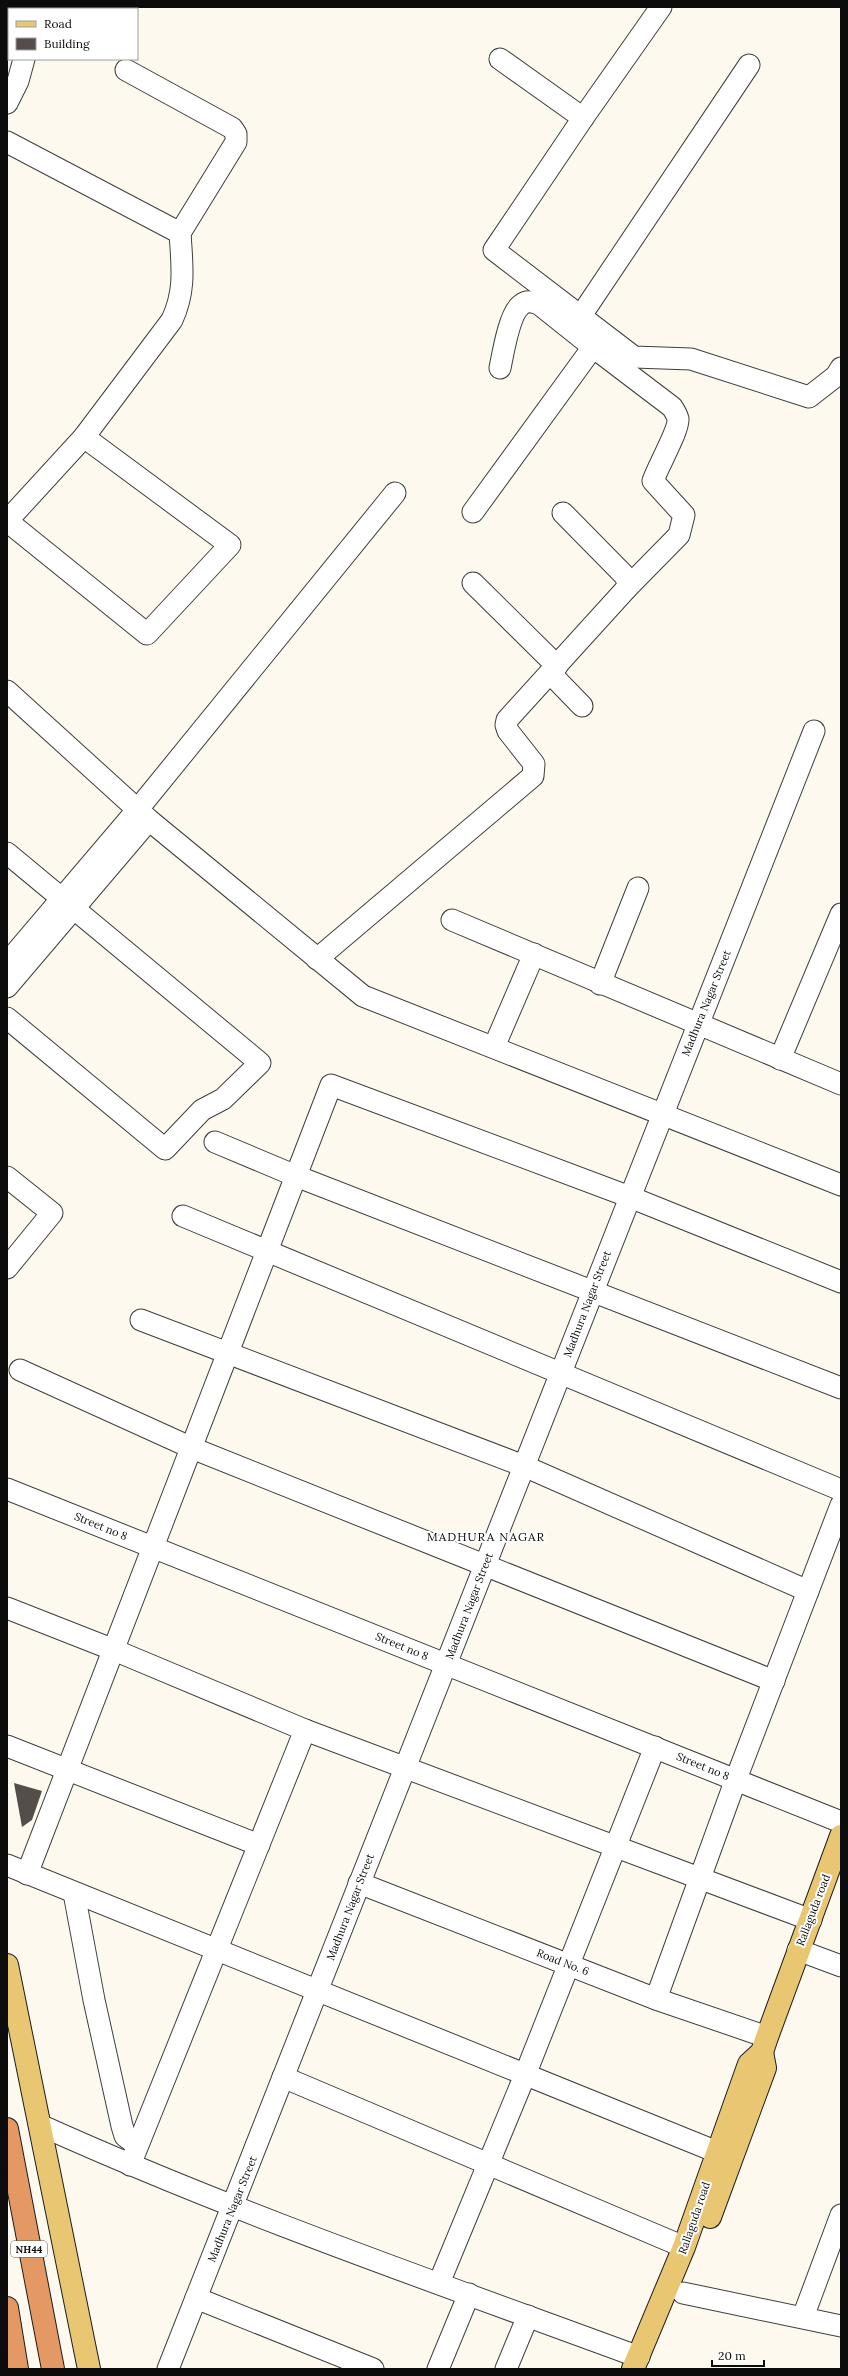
<svg xmlns="http://www.w3.org/2000/svg" width="848" height="2376" font-family="Lora,serif">
<style>
.building{fill:#544d4a}
.lines{fill:none;stroke-linecap:round;stroke-linejoin:round}
.minor-casing{stroke:#3f3f3f;stroke-width:23}
.major-casing{stroke:#1d1d1d;stroke-width:24}
.highway-casing{stroke:#1d1d1d;stroke-width:24}
.minor{stroke:#fff;stroke-width:21}
.major{stroke:#e9c672;stroke-width:22}
.highway{stroke:#e49965;stroke-width:22}
.labels{text-anchor:middle;dominant-baseline:central;stroke-width:4;stroke-linejoin:round;paint-order:stroke}
.shield{fill:#fff;stroke:#555;stroke-width:1}
.shield-label{font-size:10px;font-weight:bold;fill:#0c0c0c}
.street-label{font-size:11px;fill:#0c0c0c;stroke:#fff}
.neighbourhood-label{font-size:12px;letter-spacing:1px;fill:#0c0c0c;stroke:#fff}
</style>
<rect width="100%" height="100%" fill="#fdf9ee"/>
<!-- building -->
<path class="building" d="M14,1783L42,1791L32,1820L22,1827Z"/>
<g class="lines">
<!-- minor casing -->
<g class="minor-casing">
<g id="minor">
<path d="M661,7L583,118L494,250L634,357L691,359L809,397L836,376L841,368"/>
<path d="M38,9V7"/>
<path d="M500,59L583,118"/>
<path d="M126,70L232,128L236,134V142L180,233"/>
<path d="M7,103L18,81L24,59"/>
<path d="M7,142L180,233C182,265 186,290 172,320L84,437L7,521"/>
<path d="M580,317L749,65"/>
<path d="M500,368C503,354 509,314 521,305C527,300 532,302 539,304L593,347"/>
<path d="M473,512L593,347L672,407C674,410 677,415 678,419C679,430 658,466 653,481L684,515L679,535L626,589"/>
<path d="M7,521L147,634L230,545L84,437"/>
<path d="M473,583L557,666"/>
<path d="M550,673L582,706"/>
<path d="M7,691L149,820L363,996L841,1185"/>
<path d="M7,853L260,1063L223,1099L202,1110L165,1149L7,1018"/>
<path d="M452,920L841,1084"/>
<path d="M317,959L533,776L534,764L508,731L506,725L507,720L626,589L628,583L625,576L563,513"/>
<path d="M7,963L138,809L395,493"/>
<path d="M600,984L638,888"/>
<path d="M7,987L149,820"/>
<path d="M494,1047L534,954"/>
<path d="M780,1059L841,914"/>
<path d="M215,1142L296,1176L841,1388"/>
<path d="M7,1177L52,1213L7,1268"/>
<path d="M183,1216L841,1490"/>
<path d="M141,1320L524,1466L808,1591"/>
<path d="M20,1370L192,1448L774,1681"/>
<path d="M7,1489L841,1822"/>
<path d="M7,1608L114,1650L305,1730L811,1920"/>
<path d="M7,1746L259,1845"/>
<path d="M7,1865L717,2152"/>
<path d="M27,1874L331,1085L630,1197L841,1282"/>
<path d="M359,1883L656,1999L767,2037"/>
<path d="M74,1893L94,2000L122,2126L125,2136L137,2145"/>
<path d="M798,1950L841,1966"/>
<path d="M656,1999L736,1779L841,1505"/>
<path d="M283,2077L684,2247"/>
<path d="M40,2125C235,2213 438,2283 639,2357"/>
<path d="M130,2165L305,1730"/>
<path d="M439,2283L525,2075L655,1747"/>
<path d="M683,2293L841,2326"/>
<path d="M196,2298L373,2369"/>
<path d="M803,2317L841,2215"/>
<path d="M168,2369L814,731"/>
<path d="M438,2369L469,2294"/>
<path d="M506,2369L528,2316"/>
</g>
</g>
<!-- major casing -->
<g class="major-casing">
<g id="major">
<path d="M7,1965L89,2369"/>
<path d="M710,2217L765,2068L762,2052"/>
<path d="M633,2369L684,2247L749,2064L762,2052L767,2037L841,1836"/>
</g>
</g>
<!-- highway casing -->
<g class="highway-casing">
<g id="highway">
<path d="M7,2129L53,2369"/>
<path d="M7,2308L17,2369"/>
</g>
</g>
<!-- minor -->
<use href="#minor" class="minor"/>
<!-- major -->
<use href="#major" class="major"/>
<!-- highway -->
<use href="#highway" class="highway"/>
</g>
<g class="labels">
<!-- shield labels -->
<rect class="shield" x="11" y="2241" width="36" height="16" rx="3"/>
<g class="shield-label">
<text x="29" y="2249">NH44</text>
</g>
<!-- street labels -->
<g class="street-label">
<text transform="translate(706 1003) rotate(-68)">Madhura Nagar Street</text>
<text transform="translate(587 1304) rotate(-69)">Madhura Nagar Street</text>
<text transform="translate(101 1526) rotate(22)">Street no 8</text>
<text transform="translate(469 1606) rotate(-69)">Madhura Nagar Street</text>
<text transform="translate(402 1646) rotate(22)">Street no 8</text>
<text transform="translate(703 1766) rotate(22)">Street no 8</text>
<text transform="translate(350 1907) rotate(-69)">Madhura Nagar Street</text>
<text transform="translate(813 1910) rotate(-69)">Rallaguda road</text>
<text transform="translate(563 1962) rotate(21)">Road No. 6</text>
<text transform="translate(232 2209) rotate(-68)">Madhura Nagar Street</text>
<text transform="translate(694 2218) rotate(-71)">Rallaguda road</text>
</g>
<!-- neighbourhood labels -->
<g class="neighbourhood-label">
<text x="486" y="1536">MADHURA NAGAR</text>
</g>
</g>
<!-- border -->
<rect width="848" height="2376" fill="none" stroke="#0c0c0c" stroke-width="16"/>
<!-- legend -->
<rect x="8" y="8" width="130" height="52" fill="#ffffff" stroke="#9e9e9e"/>
<rect x="16" y="21" width="20" height="6" fill="#e9c672" stroke="#9e9e9e"/>
<text x="44" y="28" font-size="12" fill="#0c0c0c">Road</text>
<rect x="16" y="38" width="20" height="12" fill="#544d4a" stroke="#9e9e9e"/>
<text x="44" y="48" font-size="12" fill="#0c0c0c">Building</text>
<!-- scale -->
<path d="M712 2360v6h52v-6" fill="none" stroke="#0c0c0c" stroke-width="2"/>
<text x="718" y="2360" font-size="12" fill="#0c0c0c" stroke="#ffffff" stroke-width="3" paint-order="stroke">20 m</text>
</svg>
